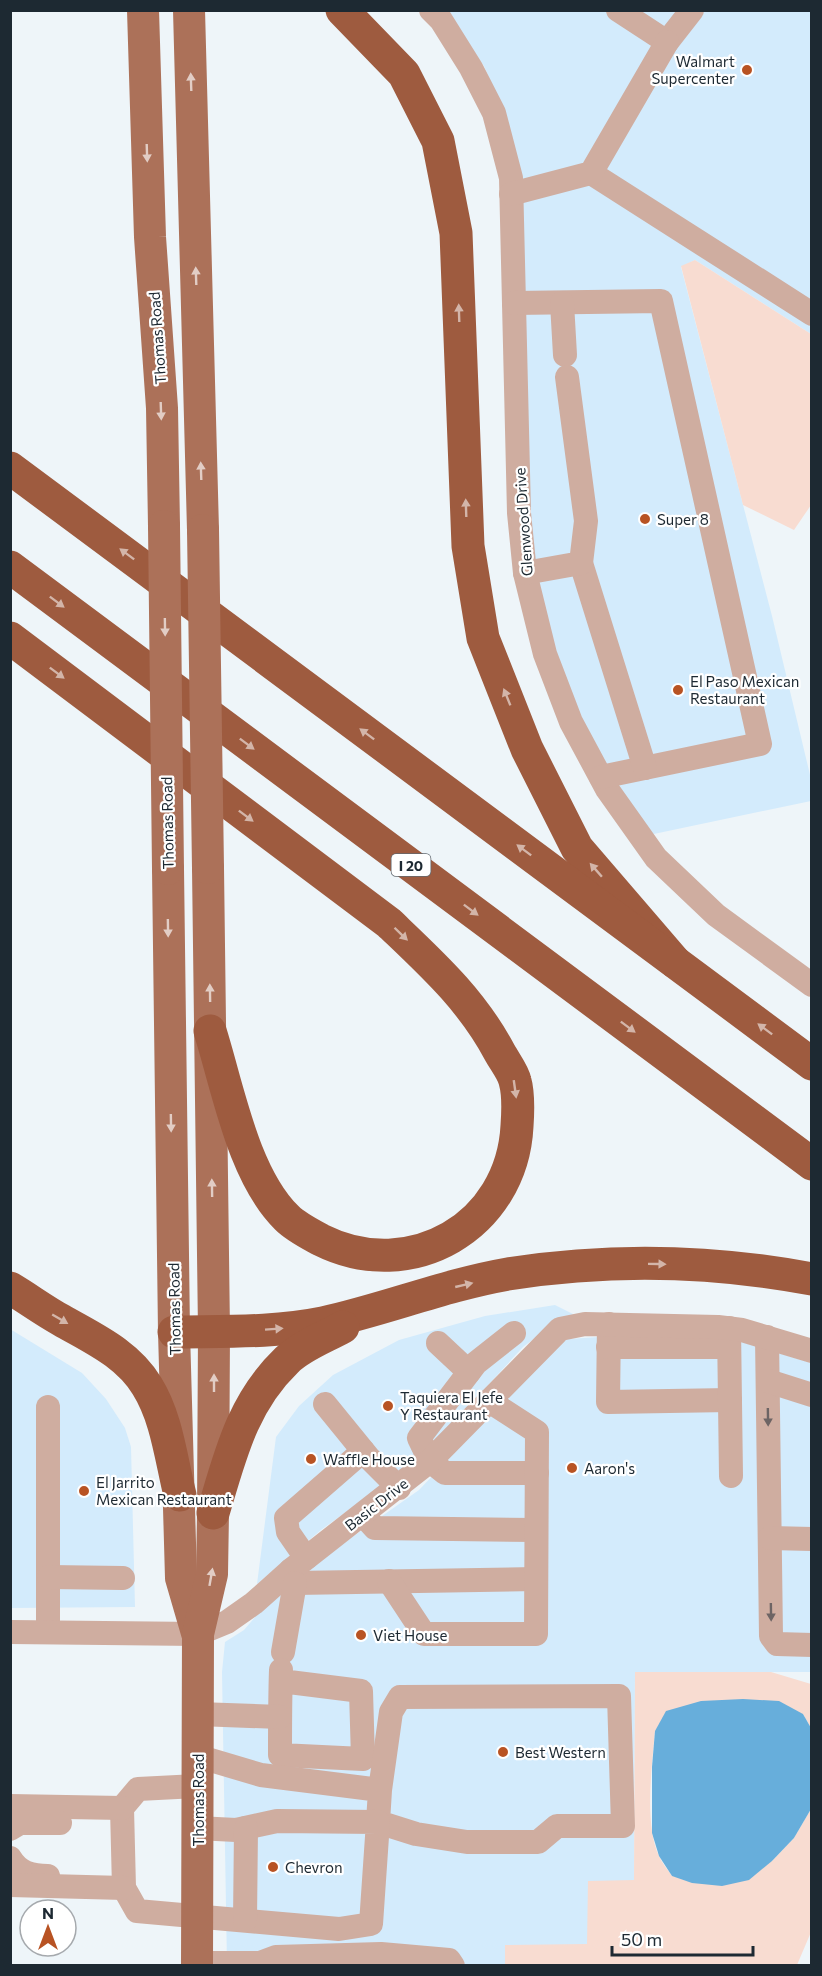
<svg xmlns="http://www.w3.org/2000/svg" width="822" height="1976" font-family="Commissioner,sans-serif">
<style>
.built{fill:#d3ebfc}
.green{fill:#f8dcd1}
.water{fill:#67aedb}
.lines{fill:none;stroke-linecap:round;stroke-linejoin:round}
.minor{stroke:#cfada0;stroke-width:24}
.major{stroke:#ac7159;stroke-width:32}
.highway{stroke:#9e5b3f;stroke-width:33}
.major-bridge{stroke:#ac7159;stroke-width:32}
.oneway{fill:#e2cdc5}
.oneway2{fill:#d3b5a9}
.oneway3{fill:#6d6464}
.poi-dot{fill:#b85323;stroke:#fff;stroke-width:2}
.labels{text-anchor:middle;dominant-baseline:central;stroke-width:4.5;stroke-linejoin:round;paint-order:stroke}
.shield{fill:#fff;stroke:#616970;stroke-width:1.5}
.shield-label{font-size:14px;font-weight:bold;fill:#1d2932}
.poi-label{font-size:15px;fill:#1d2932;stroke:#fff;text-anchor:start}
.street-label{font-size:15px;fill:#1d2932;stroke:#fff}
</style>
<rect width="100%" height="100%" fill="#eef5f9"/>
<!-- built -->
<g class="built">
<path d="M446,11H811V334L695,260L681,267L772,616L811,779V801L649,835L587,735L552,649L528,526L498,98L484,66Z"/>
<path d="M555,1305L577,1316L548,1328L523,1347L422,1457L321,1530L257,1584L276,1437L299,1406L333,1375L399,1340L485,1316Z"/>
<path d="M10,1329L82,1373L106,1399L125,1428L131,1447L135,1607L11,1608Z"/>
<path d="M645,1334L742,1342L811,1363V1672H635L634,1881L587,1945H506L505,1965H227L222,1672L225,1642L244,1630L263,1608L341,1545L419,1490L559,1343L568,1339Z"/>
</g>
<!-- green -->
<g class="green">
<path d="M695,260L811,334V505L794,530L743,505L681,266Z"/>
<path d="M635,1672H771L811,1684V1728L803,1714L655,1731C652,1766 644,1825 659,1856C662,1863 668,1870 672,1876L772,1861L794,1838L811,1809V1932L797,1965H505V1945L587,1944L588,1881L634,1880Z"/>
</g>
<!-- water -->
<path class="water" d="M743,1699L779,1701L803,1714L811,1728V1809L794,1838L772,1861L749,1880L722,1886L692,1883L672,1876L659,1856L652,1833V1767L655,1731L666,1711L701,1701Z"/>
<g class="lines">
<!-- minor -->
<g class="minor">
<path d="M431,10L441,20L471,68L494,113L511,178L519,513L525,573L545,654L571,722L607,789L656,858L716,915L812,985"/>
<path d="M618,10L667,42L692,10"/>
<path d="M591,173L812,314"/>
<path d="M511,194L591,173L667,42"/>
<path d="M514,303L661,301L760,744L601,777"/>
<path d="M562,303L565,355"/>
<path d="M581,563L645,768"/>
<path d="M525,573L581,563L586,521L567,377"/>
<path d="M609,1324L608,1402L730,1400"/>
<path d="M729,1328L731,1476"/>
<path d="M514,1333L476,1363L419,1438L430,1461L445,1473H537"/>
<path d="M767,1337L771,1636L777,1644L812,1645"/>
<path d="M438,1343L469,1372"/>
<path d="M608,1347H729"/>
<path d="M768,1381L812,1395"/>
<path d="M325,1404L369,1458L399,1488"/>
<path d="M48,1407V1632"/>
<path d="M363,1515L375,1528L536,1530"/>
<path d="M770,1538L812,1539"/>
<path d="M306,1558L288,1532L286,1518L363,1451"/>
<path d="M291,1570L295,1583L536,1579"/>
<path d="M49,1577L123,1578"/>
<path d="M389,1581L424,1634H536L537,1432L489,1401"/>
<path d="M10,1632L198,1634L227,1622L254,1603L291,1570L430,1461L560,1329L585,1324L718,1327L742,1330L812,1351"/>
<path d="M283,1652L295,1583"/>
<path d="M281,1681L361,1691L363,1759L280,1755C280,1726 280,1698 281,1670"/>
<path d="M198,1714L280,1717"/>
<path d="M197,1756L261,1775L380,1790L391,1712L400,1697L619,1696L623,1826H557L538,1842H467L416,1834L378,1822L380,1790"/>
<path d="M197,1786L138,1789L122,1808L124,1888L137,1911L339,1929L371,1924L378,1822L277,1821L236,1830L197,1828"/>
<path d="M10,1806L122,1808"/>
<path d="M10,1829L20,1823H60"/>
<path d="M10,1858C19,1873 32,1876 48,1876"/>
<path d="M10,1885L124,1888"/>
<path d="M245,1920L246,1828"/>
<path d="M197,1963H260L276,1957L381,1954L449,1960L453,1966"/>
</g>
<!-- major -->
<g class="major">
<path d="M143,10L150,237L162,408L164,526"/>
<path d="M189,10L203,530"/>
<path d="M168,869L174,1332L181,1578L197,1633"/>
<path d="M197,1966L198,1634L212,1574L213,1513L214,1331L208,868"/>
</g>
<!-- highway -->
<g class="highway">
<path d="M342,10L404,74L438,141L456,233L468,546L483,638L527,749L577,848L675,962"/>
<path d="M10,468L812,1064"/>
<path d="M10,567L812,1164"/>
<path d="M10,638L389,923C432,964 472,1000 500,1053C505,1062 513,1072 515,1081C519,1095 518,1112 517,1126C512,1226 411,1285 321,1240C310,1234 296,1227 287,1218C243,1175 228,1088 210,1031"/>
<path d="M10,1288C27,1298 43,1310 61,1320C92,1338 127,1353 147,1386C167,1418 171,1459 180,1495"/>
<path d="M174,1332C223,1331 274,1333 323,1323C386,1309 445,1285 508,1274C609,1258 711,1260 812,1279"/>
<path d="M213,1513C230,1456 242,1403 287,1360C301,1346 325,1337 343,1327"/>
</g>
<!-- major-bridge -->
<g class="major-bridge">
<path d="M164,526L168,869"/>
<path d="M203,530L208,868"/>
</g>
</g>
<!-- one-way arrows -->
<defs><path id="oneway-solid" d="M-6-.8H1V-3.2L6.5 0L1 3.2V.8H-6Z" transform="scale(1.5)"/></defs>
<g class="oneway">
<use href="#oneway-solid" transform="translate(191 82) rotate(-92)"/>
<use href="#oneway-solid" transform="translate(147 153) rotate(88)"/>
<use href="#oneway-solid" transform="translate(196 276) rotate(-92)"/>
<use href="#oneway-solid" transform="translate(161 411) rotate(88)"/>
<use href="#oneway-solid" transform="translate(201 471) rotate(-92)"/>
<use href="#oneway-solid" transform="translate(165 627) rotate(89)"/>
<use href="#oneway-solid" transform="translate(168 928) rotate(89)"/>
<use href="#oneway-solid" transform="translate(210 993) rotate(-91)"/>
<use href="#oneway-solid" transform="translate(171 1123) rotate(89)"/>
<use href="#oneway-solid" transform="translate(212 1188) rotate(-91)"/>
<use href="#oneway-solid" transform="translate(214 1383) rotate(-90)"/>
<use href="#oneway-solid" transform="translate(211 1577) rotate(-80)"/>
</g>
<g class="oneway2">
<use href="#oneway-solid" transform="translate(459 313) rotate(-92)"/>
<use href="#oneway-solid" transform="translate(466 508) rotate(-92)"/>
<use href="#oneway-solid" transform="translate(127 554) rotate(-143)"/>
<use href="#oneway-solid" transform="translate(57 602) rotate(37)"/>
<use href="#oneway-solid" transform="translate(57 673) rotate(37)"/>
<use href="#oneway-solid" transform="translate(507 697) rotate(-112)"/>
<use href="#oneway-solid" transform="translate(367 734) rotate(-143)"/>
<use href="#oneway-solid" transform="translate(247 744) rotate(37)"/>
<use href="#oneway-solid" transform="translate(246 816) rotate(37)"/>
<use href="#oneway-solid" transform="translate(524 850) rotate(-143)"/>
<use href="#oneway-solid" transform="translate(596 870) rotate(-131)"/>
<use href="#oneway-solid" transform="translate(471 910) rotate(37)"/>
<use href="#oneway-solid" transform="translate(401 934) rotate(44)"/>
<use href="#oneway-solid" transform="translate(628 1027) rotate(37)"/>
<use href="#oneway-solid" transform="translate(765 1029) rotate(-143)"/>
<use href="#oneway-solid" transform="translate(515 1089) rotate(82)"/>
<use href="#oneway-solid" transform="translate(657 1264) rotate(1)"/>
<use href="#oneway-solid" transform="translate(464 1285) rotate(-13)"/>
<use href="#oneway-solid" transform="translate(60 1319) rotate(30)"/>
<use href="#oneway-solid" transform="translate(274 1329) rotate(-4)"/>
</g>
<g class="oneway3">
<use href="#oneway-solid" transform="translate(768 1417) rotate(89)"/>
<use href="#oneway-solid" transform="translate(771 1612) rotate(89)"/>
</g>
<!-- markers -->
<g class="poi-dot">
<circle cx="747" cy="70" r="6"/>
<circle cx="645" cy="519" r="6"/>
<circle cx="678" cy="690" r="6"/>
<circle cx="388" cy="1406" r="6"/>
<circle cx="311" cy="1459" r="6"/>
<circle cx="572" cy="1468" r="6"/>
<circle cx="84" cy="1491" r="6"/>
<circle cx="361" cy="1635" r="6"/>
<circle cx="503" cy="1752" r="6"/>
<circle cx="273" cy="1867" r="6"/>
</g>
<g class="labels">
<!-- shield labels -->
<rect class="shield" x="391.5" y="854" width="39" height="22" rx="4.5"/>
<g class="shield-label">
<text x="411" y="865">I 20</text>
</g>
<!-- poi labels -->
<g class="poi-label">
<text x="735" y="61" text-anchor="end">Walmart<tspan x="735" dy="17">Supercenter</tspan></text>
<text x="657" y="519">Super 8</text>
<text x="690" y="681">El Paso Mexican<tspan x="690" dy="17">Restaurant</tspan></text>
<text x="400" y="1397">Taquiera El Jefe<tspan x="400" dy="17">Y Restaurant</tspan></text>
<text x="323" y="1459">Waffle House</text>
<text x="584" y="1468">Aaron's</text>
<text x="96" y="1482">El Jarrito<tspan x="96" dy="17">Mexican Restaurant</tspan></text>
<text x="373" y="1635">Viet House</text>
<text x="515" y="1752">Best Western</text>
<text x="285" y="1867">Chevron</text>
</g>
<!-- street labels -->
<g class="street-label">
<text transform="translate(157 338) rotate(-94)">Thomas Road</text>
<text transform="translate(523 522) rotate(-94)">Glenwood Drive</text>
<text transform="translate(167 823) rotate(-91)">Thomas Road</text>
<text transform="translate(174 1309) rotate(-91)">Thomas Road</text>
<text transform="translate(376 1504) rotate(-38)">Basic Drive</text>
<text transform="translate(198 1800) rotate(-90)">Thomas Road</text>
</g>
</g>
<!-- border -->
<rect width="822" height="1976" fill="none" stroke="#1d2932" stroke-width="24"/>
<!-- north arrow -->
<g transform="translate(48 1928)"><circle r="28" fill="#ffffff" stroke="#a5a9ad" stroke-width="1.5"/>
<path d="M0-4.5L10 22L0 15L-10 22Z" fill="#b85323"/>
<text y="-9" font-size="16" font-weight="bold" text-anchor="middle" fill="#1d2932">N</text>
</g>
<!-- scale -->
<path d="M612 1946v9h141v-9" fill="none" stroke="#1d2932" stroke-width="3"/>
<text x="621" y="1946" font-size="18" fill="#1d2932" stroke="#ffffff" stroke-width="4.5" paint-order="stroke">50 m</text>
</svg>
